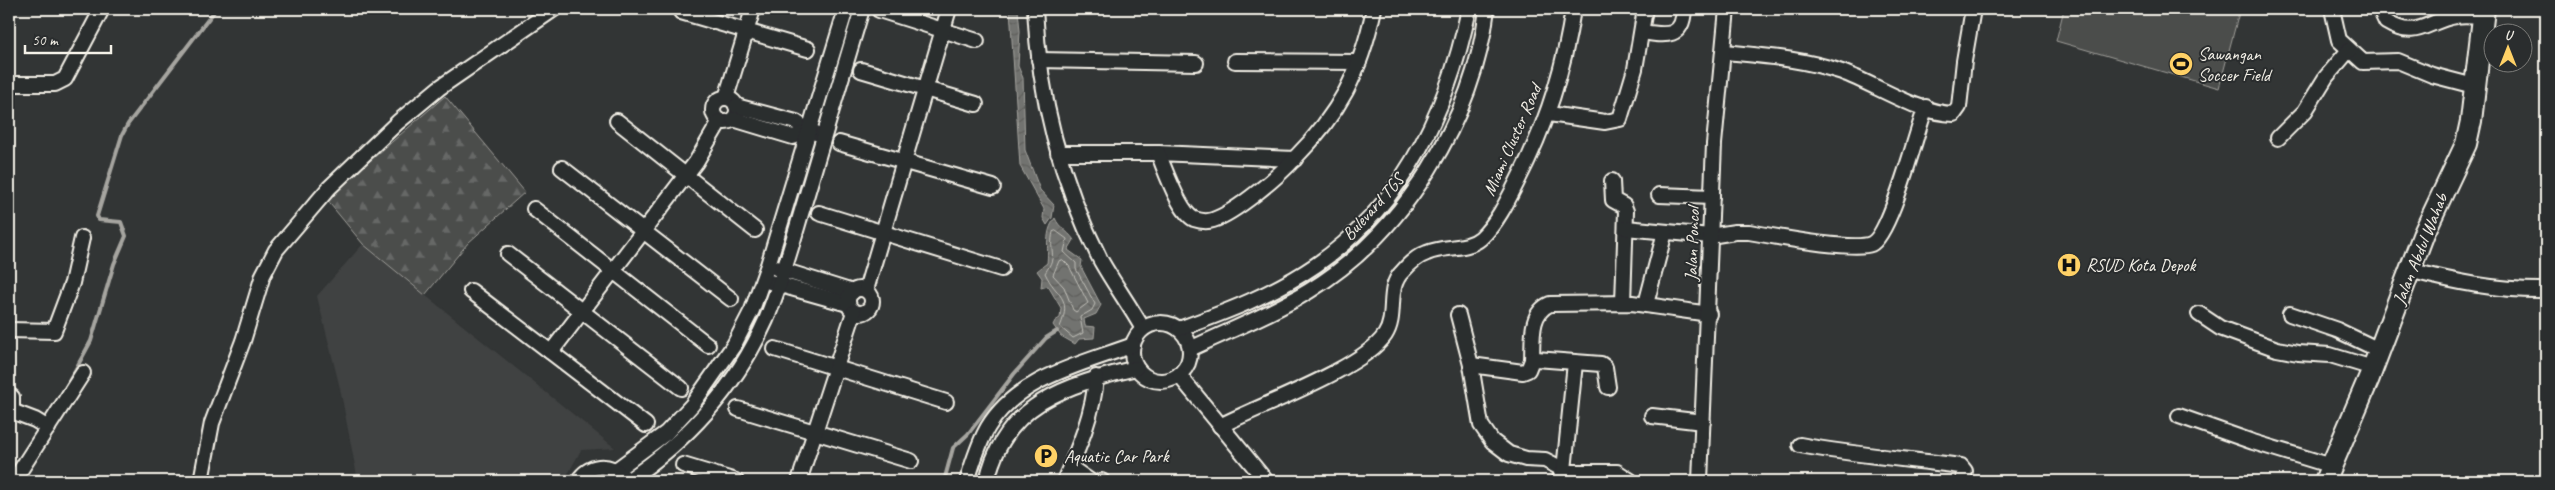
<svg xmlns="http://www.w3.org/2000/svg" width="2555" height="490" font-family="Caveat,sans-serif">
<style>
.built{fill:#404242}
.forest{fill:url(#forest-firs);stroke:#a09f9a}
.pitch{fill:#4b4d4c;stroke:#a09f9a}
.water{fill:url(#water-waves);stroke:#a6a5a0}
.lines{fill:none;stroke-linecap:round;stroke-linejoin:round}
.shore{stroke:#c0bfb8;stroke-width:1}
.stream{stroke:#a6a5a0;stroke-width:4}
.street-casing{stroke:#f4f1e8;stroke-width:18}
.secondary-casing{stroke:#f4f1e8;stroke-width:24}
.street{stroke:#2a2d2e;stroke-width:14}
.secondary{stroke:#2a2d2e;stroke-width:20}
.labels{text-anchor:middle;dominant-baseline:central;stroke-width:4;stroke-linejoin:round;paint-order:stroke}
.poi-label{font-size:18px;fill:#f4f1e8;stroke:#2a2d2e;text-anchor:start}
.street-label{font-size:18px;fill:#f4f1e8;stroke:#2a2d2e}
</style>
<defs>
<pattern id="forest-firs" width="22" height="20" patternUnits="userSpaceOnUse" patternTransform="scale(1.25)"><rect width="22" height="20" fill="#4b4d4c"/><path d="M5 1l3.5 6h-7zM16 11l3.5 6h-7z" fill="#666766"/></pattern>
<pattern id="water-waves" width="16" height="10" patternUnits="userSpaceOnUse" patternTransform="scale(1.25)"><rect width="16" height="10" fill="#727370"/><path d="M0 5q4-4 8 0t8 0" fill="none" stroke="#5e5e5b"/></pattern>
</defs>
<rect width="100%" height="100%" fill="#323535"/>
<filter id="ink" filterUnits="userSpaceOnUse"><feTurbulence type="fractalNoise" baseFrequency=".02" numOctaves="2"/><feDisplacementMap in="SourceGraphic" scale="10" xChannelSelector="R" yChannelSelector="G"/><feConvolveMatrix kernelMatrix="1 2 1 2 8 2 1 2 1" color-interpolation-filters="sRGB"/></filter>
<g filter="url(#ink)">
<!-- built -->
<path class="built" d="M363,244L425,295L615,448L581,450L564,481H358L340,388L317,296Z"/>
<!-- forest -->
<path class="forest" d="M445,96L525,192L468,243L425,295L363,244L326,199Z"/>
<!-- pitch -->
<path class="pitch" d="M2064,9H2240L2219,88L2056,41Z"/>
<!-- water -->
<g class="water">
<path d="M1010,9L1018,10L1020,31L1018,66L1023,78L1025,150L1040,190L1054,205L1052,218L1047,225L1043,218L1044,209L1020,166Z"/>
<path d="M1055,218C1059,228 1067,230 1074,240L1068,250L1082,260L1081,267L1101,305L1096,314L1084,319L1085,326L1095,327L1094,338L1079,339L1075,344L1061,336L1053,325L1055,321L1060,318L1061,308L1048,286L1041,288L1042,278L1037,271L1047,263C1049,247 1044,233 1055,218Z"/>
</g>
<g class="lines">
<!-- shore -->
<g class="shore">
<path d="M1056,231L1067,239L1064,252L1076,263V269L1095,304L1092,310L1080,317L1083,333L1073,338L1060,327C1073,296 1056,297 1045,273C1059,253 1048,253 1053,232Z"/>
<path d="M1063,260L1069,266L1088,303L1076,312L1073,310L1064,287L1053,275L1059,261Z"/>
</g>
<!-- stream -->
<g class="stream">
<path d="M66,387L91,341L114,264L126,236L121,222L99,220L97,216L122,135L128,124L216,9"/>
<path d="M944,481L953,448L968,434L1014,374L1046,338L1057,331"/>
</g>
<!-- street casing -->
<g class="street-casing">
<g id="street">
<path d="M1035,9C1039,97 1061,182 1101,261C1114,284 1130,306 1143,329"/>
<path d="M2332,9L2339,40L2363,62L2398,61L2432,75L2474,86"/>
<path d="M2380,9L2386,22C2417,41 2428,20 2456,16C2465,14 2474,16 2483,16"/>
<path d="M879,10L977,41"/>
<path d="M681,12L808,49"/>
<path d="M1642,32C1667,36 1683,38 1684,9"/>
<path d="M1725,52C1764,56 1804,59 1842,72C1877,85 1917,113 1954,114L1959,107L1964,61L1973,9"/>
<path d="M1039,60L1196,63"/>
<path d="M1235,61L1359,62"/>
<path d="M861,70L976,104"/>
<path d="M9,84H55L65,79L102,9"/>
<circle cx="725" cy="110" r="12"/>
<path d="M726,98L753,9"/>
<path d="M736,106L796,122L809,131L816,133"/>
<path d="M1549,114L1605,122L1620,119L1635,69L1645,9"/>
<path d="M733,119L793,137L809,131"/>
<path d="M617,121L755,230"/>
<path d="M2278,138L2305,111L2326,77L2349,50"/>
<path d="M839,143L993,187"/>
<path d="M1058,153H1158L1295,159"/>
<path d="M1158,153C1165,169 1179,212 1194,219C1200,221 1207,222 1213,220C1235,213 1279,176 1295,158C1314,139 1333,115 1346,91C1359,66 1368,37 1374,9"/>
<path d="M562,168L731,299"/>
<path d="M1612,181L1613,200L1624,206L1626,211L1623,303"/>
<path d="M1659,195L1712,197"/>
<path d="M534,209L708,345"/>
<path d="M819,213L1001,269"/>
<path d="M1626,228L1710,236L1735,232H1749C1771,236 1854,251 1871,244C1891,235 1916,132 1926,107"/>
<path d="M508,254L681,388"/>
<path d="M776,268L853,292"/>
<path d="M2409,270C2455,282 2498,291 2546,290"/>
<path d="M770,282L848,304"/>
<circle cx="860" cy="301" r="12"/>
<path d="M866,290L949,9"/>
<path d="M471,291L646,425"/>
<path d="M1646,304L1665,232"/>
<path d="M2199,314L2220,328L2277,349L2298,353L2330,355L2373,368"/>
<path d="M2290,314L2337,330L2379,350"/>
<path d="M1458,315L1471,365L1481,425L1492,441L1509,454L1526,459L1545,460L1568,472H1617L1631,481"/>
<circle cx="1161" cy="352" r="29"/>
<path d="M1179,329C1226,312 1274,294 1316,265C1403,205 1448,110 1469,9"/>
<path d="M9,330L54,331L72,283L82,238"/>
<path d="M775,349L946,402"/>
<path d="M1190,349C1230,330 1272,314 1309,291C1404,233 1474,119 1487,9"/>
<path d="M551,352L696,162L720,121"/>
<path d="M1532,360C1533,340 1529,313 1550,304L1632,303L1709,314"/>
<path d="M1471,365L1523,372L1528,370L1532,360L1536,359L1601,364L1605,367L1608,387"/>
<path d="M1179,375L1266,481"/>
<path d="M9,395L12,397V410L14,412L35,420L48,428"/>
<path d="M738,409L911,461"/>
<path d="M1652,416L1703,422"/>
<path d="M2179,416L2253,442L2332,466"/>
<path d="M1220,426C1260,405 1362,369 1385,335C1398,315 1385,288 1403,271C1409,264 1418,256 1427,253C1444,245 1466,251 1481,238C1496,224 1507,202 1516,184C1545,128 1564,72 1573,9"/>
<path d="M1800,445C1854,455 1907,459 1961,466L1965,471L1963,481"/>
<path d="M683,465L736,481"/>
<path d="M1070,467L1090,481"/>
<path d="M616,470L666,433L692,405L734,345L752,310L768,265L846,9"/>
<path d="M20,481L18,474L83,373"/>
<path d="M201,481L212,423L243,341L263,275L276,250L329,188L398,122L439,88L554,9"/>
<path d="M578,481C589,464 608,462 623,476"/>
<path d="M627,481C688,440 736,387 766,320C783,280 794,236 807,194C825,132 844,70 862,9"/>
<path d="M799,481L854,312"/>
<path d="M967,481C973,463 978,444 988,427C1018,377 1083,364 1133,345"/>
<path d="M987,481C1004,403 1067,385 1136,368"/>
<path d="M1064,481C1078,450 1094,412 1096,377"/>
<path d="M1101,481H1102"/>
<path d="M1559,481L1564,470L1575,363"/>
<path d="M1700,481L1714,144L1727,9"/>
</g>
</g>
<!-- secondary casing -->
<g class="secondary-casing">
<path id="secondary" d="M2325,481L2369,378L2424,233L2466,144L2471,121L2484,9"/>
</g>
<!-- street -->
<use href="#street" class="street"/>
<!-- secondary -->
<use href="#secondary" class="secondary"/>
</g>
</g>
<!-- icons -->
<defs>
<g id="stadium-disc" transform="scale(1.25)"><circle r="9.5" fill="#ffd166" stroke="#2a2d2e"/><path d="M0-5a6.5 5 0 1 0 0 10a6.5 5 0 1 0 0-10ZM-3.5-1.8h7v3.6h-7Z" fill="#111"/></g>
<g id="hospital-disc" transform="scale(1.25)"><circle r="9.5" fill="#ffd166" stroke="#2a2d2e"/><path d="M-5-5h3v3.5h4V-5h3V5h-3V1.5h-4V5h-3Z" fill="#111"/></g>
<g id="parking-disc" transform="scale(1.25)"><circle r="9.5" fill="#ffd166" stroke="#2a2d2e"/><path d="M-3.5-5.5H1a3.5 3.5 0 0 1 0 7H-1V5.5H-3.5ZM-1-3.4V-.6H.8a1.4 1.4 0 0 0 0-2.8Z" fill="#111"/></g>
</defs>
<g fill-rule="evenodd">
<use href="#stadium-disc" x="2181" y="64"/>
<use href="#hospital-disc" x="2069" y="265"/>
<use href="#parking-disc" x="1046" y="456"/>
</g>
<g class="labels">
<!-- poi labels -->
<g class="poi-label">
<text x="2198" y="54">Sawangan<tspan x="2198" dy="21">Soccer Field</tspan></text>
<text x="2086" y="265">RSUD Kota Depok</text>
<text x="1064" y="456">Aquatic Car Park</text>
</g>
<!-- street labels -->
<g class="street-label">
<text transform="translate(1512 140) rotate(-66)">Miami Cluster Road</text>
<text transform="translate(1373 207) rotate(-48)">Bulevard TGS</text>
<text transform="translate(1692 244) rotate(-88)">Jalan Poncol</text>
<text transform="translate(2420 249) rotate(-68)">Jalan Abdul Wahab</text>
</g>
</g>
<!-- margin -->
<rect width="2555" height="490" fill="none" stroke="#2a2d2e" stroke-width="30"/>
<rect x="15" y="15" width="2525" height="460" fill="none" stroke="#f4f1e8" stroke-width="2" filter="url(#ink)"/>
<!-- north arrow -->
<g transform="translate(2508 48)"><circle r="24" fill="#2a2d2e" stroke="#7b7b78"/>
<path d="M0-4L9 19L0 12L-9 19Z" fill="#ffd166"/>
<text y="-8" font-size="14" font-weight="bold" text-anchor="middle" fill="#f4f1e8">U</text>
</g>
<!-- scale -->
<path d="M25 45v8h86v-8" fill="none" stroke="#f4f1e8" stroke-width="2.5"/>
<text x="32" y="45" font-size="15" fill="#f4f1e8" stroke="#2a2d2e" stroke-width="4" paint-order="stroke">50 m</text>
</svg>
